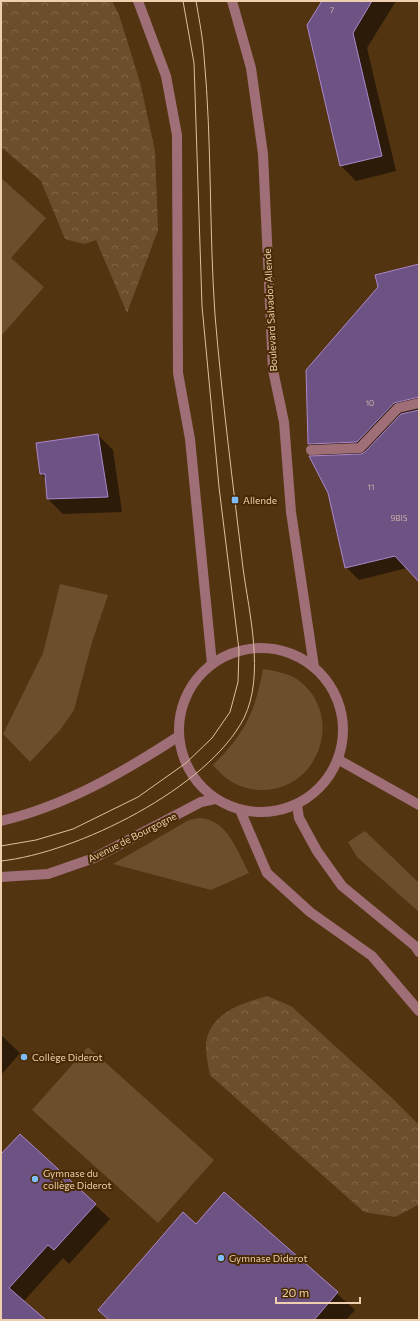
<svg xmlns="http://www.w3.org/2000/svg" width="420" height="1321" font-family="Commissioner,sans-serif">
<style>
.green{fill:#6c4e2c}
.park{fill:url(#park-crowns)}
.shadow{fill:#0007}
.building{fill:#6d5384;stroke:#ab86cd}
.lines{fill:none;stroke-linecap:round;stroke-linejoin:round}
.minor{stroke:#9f6e76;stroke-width:10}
.tram{stroke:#debf9f;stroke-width:1}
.poi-dot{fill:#7ebdf9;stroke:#472a03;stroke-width:1.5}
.labels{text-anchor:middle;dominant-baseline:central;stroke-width:4;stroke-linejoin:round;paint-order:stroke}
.number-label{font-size:8px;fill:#ceb0a4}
.street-label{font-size:10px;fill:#eecfaf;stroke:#472a03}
.poi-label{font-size:10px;fill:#eecfaf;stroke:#472a03;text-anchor:start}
</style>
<defs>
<pattern id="park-crowns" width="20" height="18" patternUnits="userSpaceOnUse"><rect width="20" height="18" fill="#6c4e2c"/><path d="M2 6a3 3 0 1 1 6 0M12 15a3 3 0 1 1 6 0" fill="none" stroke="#816648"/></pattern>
</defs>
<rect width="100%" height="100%" fill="#523410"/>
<!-- green -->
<g class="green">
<path d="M1,178L46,218L11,258L44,287L1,336Z"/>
<path d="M60,584L108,595L92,642L74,710L60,730L30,762L3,734L43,653Z"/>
<path d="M263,669C275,671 288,673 298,680C345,714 320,790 262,790C242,790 226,781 213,765C245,734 255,712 263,669Z"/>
<path d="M200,818C228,820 237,851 249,873L211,890L113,864L189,820Z"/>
<path d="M365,831L419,883V912L357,857L348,842Z"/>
<path d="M88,1047L214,1160L158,1223L32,1110Z"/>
</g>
<!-- park -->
<g class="park">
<path d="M1,1H112L119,15L140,82L155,151L158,230L127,313L96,240L84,244L65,239L41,181L1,147Z"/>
<path d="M267,996L291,1006L391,1097L419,1125L418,1205L395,1217L364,1212L210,1075C208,1064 204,1049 207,1038C214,1011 244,1003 267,996Z"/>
</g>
<!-- shadow -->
<g class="shadow">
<path d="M323,1H396L367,48L396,171L356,181L341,166L308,26Z"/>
<path d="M419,265V580L407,568L359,580L346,567L321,457L309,444Z"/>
<path d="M98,435L113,450L122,512L63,514L48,499L46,479L41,474Z"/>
<path d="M1,1035L20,1053L1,1075Z"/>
<path d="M20,1135L110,1219L69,1264L63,1258L23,1302L44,1320H1V1155Z"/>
<path d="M225,1193L355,1310L346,1320H109Z"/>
</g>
<!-- building -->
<g class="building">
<path d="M322,1H372L353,33L382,156L340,166L307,25Z"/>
<path d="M419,264V397L394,403L357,442L308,444L306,370L378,287L375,275Z"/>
<path d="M419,410V582L395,556L345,568L328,493L309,456L361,454L365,452L401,414Z"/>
<path d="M98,434L108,497L47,499L45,474H40L36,443Z"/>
<path d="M20,1134L96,1204L54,1250L48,1245L9,1288L46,1320H1V1154Z"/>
<path d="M224,1192L338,1292L314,1320H109L98,1310L183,1212L196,1224Z"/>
</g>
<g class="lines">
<!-- minor -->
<g class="minor">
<path d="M138,1L166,76L177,135L178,373L190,439L212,664"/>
<path d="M232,1L251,68L263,154L273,370L284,422L291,512L314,667"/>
<path d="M311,450L360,448L398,408L419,403"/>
<circle cx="261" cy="730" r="82"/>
<path d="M339,760L419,805"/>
<path d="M297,805L299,818L317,851L342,886L415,946L419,952"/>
<path d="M240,810L267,873L310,912L372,956L419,1011"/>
<path d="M1,821C65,806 124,772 179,736"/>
<path d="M1,877L48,874L94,858L201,802L215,799"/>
</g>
<!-- tram -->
<g class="tram">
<path d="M1,846L36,840L73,829L138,797L186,763L212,738L230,712L238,682L239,650L219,487L202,306L194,63L183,1"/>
<path d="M1,861C77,853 208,788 244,718C265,675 249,613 243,568C233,484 222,399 215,315C209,229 212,142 204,56C203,38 199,19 196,1"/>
</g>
</g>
<!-- markers -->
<g class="poi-dot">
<rect x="231" y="496" width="8" height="8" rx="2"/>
<circle cx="24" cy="1057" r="4"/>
<circle cx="35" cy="1179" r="4"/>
<circle cx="221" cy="1258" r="4"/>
</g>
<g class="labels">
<!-- number labels -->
<g class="number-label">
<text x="332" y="10">7</text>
<text x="370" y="403">10</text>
<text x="371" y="487">11</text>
<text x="399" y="518">9BIS</text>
</g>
<!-- street labels -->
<g class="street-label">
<text transform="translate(270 310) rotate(-93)">Boulevard Salvador Allende</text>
<text transform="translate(132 837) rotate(-27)">Avenue de Bourgogne</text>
</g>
<!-- poi labels -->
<g class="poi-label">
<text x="243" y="500">Allende</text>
<text x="32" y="1057">Collège Diderot</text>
<text x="43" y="1173">Gymnase du<tspan x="43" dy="12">collège Diderot</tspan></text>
<text x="229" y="1258">Gymnase Diderot</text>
</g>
</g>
<!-- border -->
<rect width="420" height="1321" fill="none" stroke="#eecfaf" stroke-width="4"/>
<!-- scale -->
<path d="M276 1297v6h84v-6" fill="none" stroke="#eecfaf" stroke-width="2"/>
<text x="282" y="1297" font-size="12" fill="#eecfaf" stroke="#472a03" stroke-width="3" paint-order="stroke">20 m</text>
</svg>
